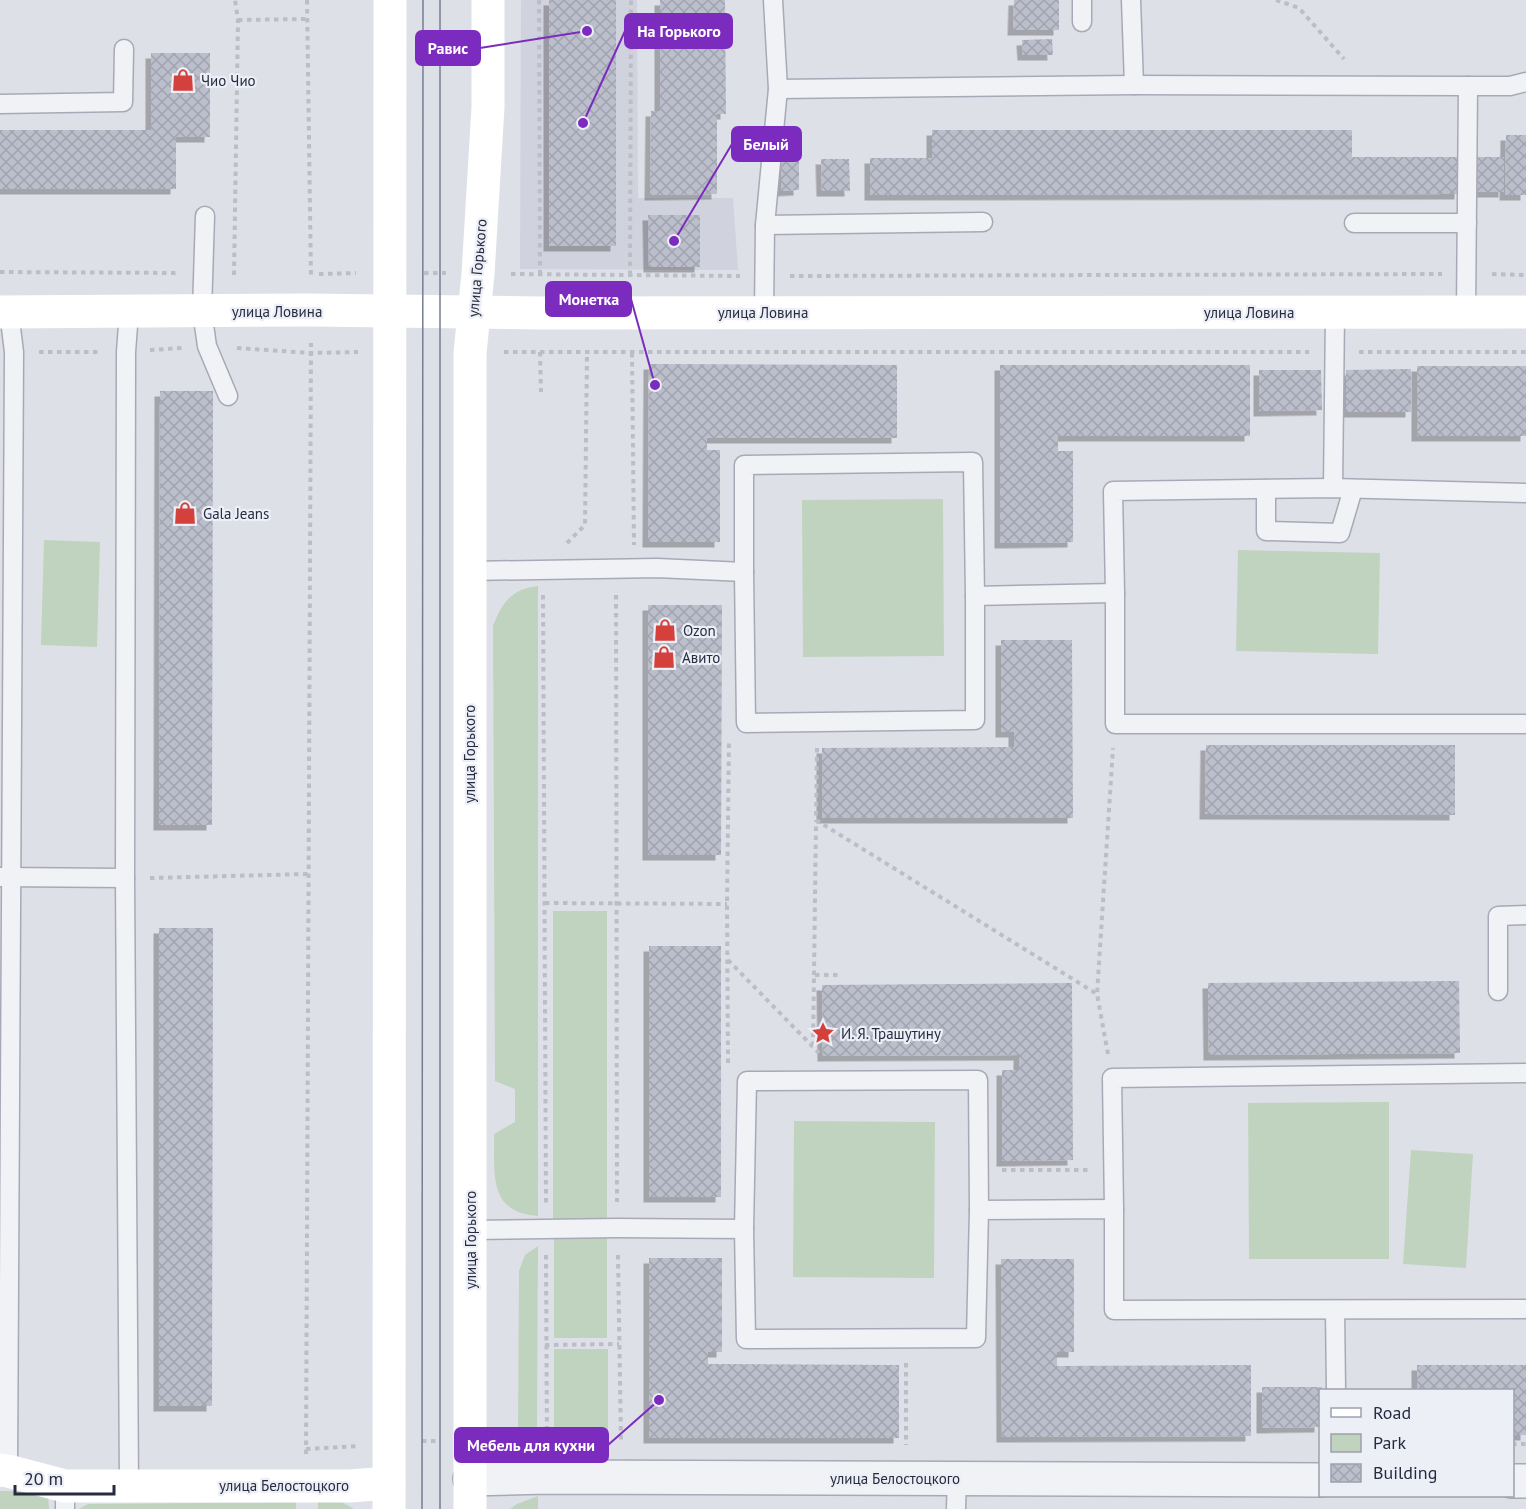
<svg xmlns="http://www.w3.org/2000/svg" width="1526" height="1509" font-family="'PT Sans',sans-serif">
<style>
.built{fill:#d0d2dd}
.green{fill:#c0d3be}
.building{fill:url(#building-cross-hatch);filter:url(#shadow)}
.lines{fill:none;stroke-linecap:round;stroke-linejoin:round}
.lane-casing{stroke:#a7aab6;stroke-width:21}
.street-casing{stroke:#a7aab6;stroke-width:36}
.path{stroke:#bcbec7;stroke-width:4;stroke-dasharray:4.5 4.5;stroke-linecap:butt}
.lane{stroke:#f1f2f6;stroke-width:18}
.street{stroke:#f1f2f6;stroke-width:33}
.secondary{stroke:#fff;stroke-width:33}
.tram{stroke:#767c92;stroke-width:1.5}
.labels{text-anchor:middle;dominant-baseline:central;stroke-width:4.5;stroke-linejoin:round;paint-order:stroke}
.poi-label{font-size:15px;fill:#262b40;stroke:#edeff6;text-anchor:start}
.street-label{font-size:15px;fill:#262b40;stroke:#edeff6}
.leader{fill:none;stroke:#7b2cbf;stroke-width:2}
.callout-dot{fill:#7b2cbf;stroke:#edeff6;stroke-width:2}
.callout{fill:#7b2cbf;stroke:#7b2cbf;stroke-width:2}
.callout-label{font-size:16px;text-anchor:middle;font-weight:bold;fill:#fff}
</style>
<defs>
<pattern id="building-cross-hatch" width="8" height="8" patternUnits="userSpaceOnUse" patternTransform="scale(1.5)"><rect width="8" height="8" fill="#bbbecb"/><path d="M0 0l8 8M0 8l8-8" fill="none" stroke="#a1a3af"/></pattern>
<filter id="shadow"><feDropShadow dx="-5.5" dy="5.5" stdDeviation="0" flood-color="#0004"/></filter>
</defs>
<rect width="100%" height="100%" fill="#dee0e8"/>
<!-- built -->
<path class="built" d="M521,0H637L638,198H733L738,270L520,269Z"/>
<!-- green -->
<g class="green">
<path d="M943,499L944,656L803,657L802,500Z"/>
<path d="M44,540L100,542L97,647L41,645Z"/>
<path d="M1238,550L1380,553L1378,654L1236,651Z"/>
<path d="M538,586V1216C487,1213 495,1172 494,1134L515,1122V1089L495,1081L493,626C502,603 511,589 538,586Z"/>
<path d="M553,911H607V1219L553,1220Z"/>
<path d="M1389,1102V1259H1249L1248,1103Z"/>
<path d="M794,1121L935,1122L934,1278L793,1277Z"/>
<path d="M1411,1150L1473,1154L1466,1268L1403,1264Z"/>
<rect x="554" y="1238" width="53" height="100"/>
<path d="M538,1246L537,1431L518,1432L519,1271L525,1255Z"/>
<rect x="554" y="1349" width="54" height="84"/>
<path d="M0,1491H38L48,1496L49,1509H0Z"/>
<path d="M538,1496V1509H510L517,1504Z"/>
<path d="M296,1502V1509H79L88,1504Z"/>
<path d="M318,1502H342L354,1509H318Z"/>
</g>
<!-- building -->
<g class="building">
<rect x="549" y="0" width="67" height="246"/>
<path d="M660,0H725L726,114H717V194L650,195L651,111H660Z"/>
<path d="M1014,0H1059V30H1013Z"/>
<path d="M1052,39L1053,55H1023L1022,40Z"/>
<path d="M151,53H210V137H176V189H0V130H151Z"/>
<path d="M932,130H1352V157H1460V194L870,195V158H932Z"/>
<path d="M1506,135H1526V195H1505Z"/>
<path d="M781,157L799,158V190L781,191Z"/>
<rect x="1475" y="157" width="29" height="35"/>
<path d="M821,159H849L850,191H822Z"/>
<path d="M648,215H700V267H649Z"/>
<path d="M649,364L897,365V438H707V450H720V542H648Z"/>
<path d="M1000,365H1250V436H1058V451H1073V542L1000,543Z"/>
<rect x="1417" y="366" width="109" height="70"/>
<path d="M1411,369V412H1346V370Z"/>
<path d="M1259,370H1321L1322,410L1259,411Z"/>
<path d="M160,391H213L212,825H159Z"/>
<path d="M648,605H722L721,855H648Z"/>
<path d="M1001,640H1072L1073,818H822V748L1014,747V732H1001Z"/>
<path d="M1206,745H1455V815L1205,814Z"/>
<path d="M159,928H213L212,1406H159Z"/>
<rect x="649" y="946" width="72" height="251"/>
<path d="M1459,981L1460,1053L1209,1055L1208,983Z"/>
<path d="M1072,983L1073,1160L1002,1161V1070H1019V1055L823,1056L822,985Z"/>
<path d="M649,1258H722V1352H708V1364L899,1365V1438H649Z"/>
<path d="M1001,1259H1074V1352H1057V1366L1251,1365V1436L1002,1437Z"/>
<path d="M1417,1365H1526V1435H1512V1390H1417Z"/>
<path d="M1262,1387H1322V1390H1320V1427L1262,1428Z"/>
</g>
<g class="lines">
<!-- lane casing -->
<g class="lane-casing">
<g id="lane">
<path d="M1082,0V22"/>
<path d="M1131,0L1134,85"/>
<path d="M778,89L1134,85L1468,86"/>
<path d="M0,104L123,102L124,49"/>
<path d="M205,216L202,311L207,346L228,396"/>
<path d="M1354,223H1467"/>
<path d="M765,225L983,222"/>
<path d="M129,312L126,352L125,878L129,1486"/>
<path d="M764,312L765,225L778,89L773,0"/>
<path d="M1466,312L1468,86H1510L1526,82"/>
<path d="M1333,488L1335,312"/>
<path d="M1266,489V531L1340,533L1353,489"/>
<path d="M469,571L657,568L744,572V465L973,462L975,596L1115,593L1113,491L1333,488L1526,493"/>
<path d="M744,572L746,723L975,720V596"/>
<path d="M1115,593V724H1526"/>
<path d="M0,877L125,878"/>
<path d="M1498,991V916L1526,915"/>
<path d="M1114,1209L1112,1078L1526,1073"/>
<path d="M744,1229L747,1081L978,1080L979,1210"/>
<path d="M470,1230L617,1228L744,1229L746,1339L976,1338L979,1210L1114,1209V1310L1526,1309"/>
<path d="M1335,1310L1336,1390"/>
<path d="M8,1471L14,352L9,312"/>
<path d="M65,1486V1509"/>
<path d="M956,1509L957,1478"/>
</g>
</g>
<!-- street casing -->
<g class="street-casing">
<g id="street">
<path d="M470,1479L547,1477L1320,1480"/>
<path d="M1512,1481H1526"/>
</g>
</g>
<!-- path -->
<g class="path">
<path d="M307,0L311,278"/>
<path d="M539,0L540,275"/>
<path d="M1276,0L1299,8L1344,59"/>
<path d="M238,20L307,19"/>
<path d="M0,272L179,273"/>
<path d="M424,273H446"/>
<path d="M319,274L356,273"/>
<path d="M511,274L740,276"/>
<path d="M1492,274L1526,275"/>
<path d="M234,275L238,20L235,0"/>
<path d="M630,275L631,0"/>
<path d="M790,276L1442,274"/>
<path d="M237,348L311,353L358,352"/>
<path d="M150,350L182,348"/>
<path d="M39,352H101"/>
<path d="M504,352H1309"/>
<path d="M540,352L541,392"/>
<path d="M1359,352H1526"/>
<path d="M632,353L634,545"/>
<path d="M567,543L585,525L587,353"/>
<path d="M543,595L546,1205"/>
<path d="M616,595L617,1202"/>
<path d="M817,748L816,820L1097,994"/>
<path d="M150,878L308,874"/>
<path d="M545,903L727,904"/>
<path d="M728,960L819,1053"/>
<path d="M814,975L816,821"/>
<path d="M813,1046L814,975H838"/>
<path d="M1108,1054L1097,994L1113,748"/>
<path d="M728,1063L727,904L729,740"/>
<path d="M1002,1170H1088"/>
<path d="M546,1255L547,1445"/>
<path d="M618,1255L621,1444"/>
<path d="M545,1345L619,1344"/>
<path d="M906,1363V1445"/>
<path d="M503,1438L547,1436"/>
<path d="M422,1441H439"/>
<path d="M1512,1444H1526"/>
<path d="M306,1449L358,1446"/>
<path d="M306,1454L311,343"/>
</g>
<!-- lane -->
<use href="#lane" class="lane"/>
<!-- street -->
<use href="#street" class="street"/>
<!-- secondary -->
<g class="secondary">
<path d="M0,312L310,310L540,313L1526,312"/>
<path d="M0,1470L8,1471L65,1486H350L389,1483"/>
<path d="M389,1509L390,0"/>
<path d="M470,1509V353L478,274L488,107V0"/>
</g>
<!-- tram -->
<g class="tram">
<path d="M440,0V1509"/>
<path d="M422,1509L423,0"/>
</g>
</g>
<!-- icons -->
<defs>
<g id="shop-bare" transform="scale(1.8)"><path d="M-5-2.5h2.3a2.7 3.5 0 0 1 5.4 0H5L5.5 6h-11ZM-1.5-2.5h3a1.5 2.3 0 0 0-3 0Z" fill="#d4403c" stroke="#edeff6" stroke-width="2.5" paint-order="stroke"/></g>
<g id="sight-bare" transform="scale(1.8)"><path d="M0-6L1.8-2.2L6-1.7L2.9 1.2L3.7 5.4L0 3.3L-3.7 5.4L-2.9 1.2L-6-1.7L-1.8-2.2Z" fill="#d4403c" stroke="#edeff6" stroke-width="2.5" paint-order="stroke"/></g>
</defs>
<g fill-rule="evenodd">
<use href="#shop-bare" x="183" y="80"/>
<use href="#shop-bare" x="185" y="513"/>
<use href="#shop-bare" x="665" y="630"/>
<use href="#shop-bare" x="664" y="657"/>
<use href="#sight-bare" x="823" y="1033"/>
</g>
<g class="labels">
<!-- poi labels -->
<g class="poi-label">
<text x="201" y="80">Чио Чио</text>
<text x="203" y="513">Gala Jeans</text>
<text x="683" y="630">Ozon</text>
<text x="682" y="657">Авито</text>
<text x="841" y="1033">И. Я. Трашутину</text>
</g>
<!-- street labels -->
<g class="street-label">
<text transform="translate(477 268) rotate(-85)">улица Горького</text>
<text x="277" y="311">улица Ловина</text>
<text x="763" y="312">улица Ловина</text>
<text x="1249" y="312">улица Ловина</text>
<text transform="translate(469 754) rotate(-90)">улица Горького</text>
<text transform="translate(470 1240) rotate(-90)">улица Горького</text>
<text x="895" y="1478">улица Белостоцкого</text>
<text x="284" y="1485">улица Белостоцкого</text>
</g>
</g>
<!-- callouts -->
<path class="leader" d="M583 123L625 31M587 31L480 48M674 241L732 144M655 385L631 299M659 1400L608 1445"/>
<g class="callout-dot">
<circle cx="583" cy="123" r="6"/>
<circle cx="587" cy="31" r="6"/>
<circle cx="674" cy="241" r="6"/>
<circle cx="655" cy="385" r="6"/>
<circle cx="659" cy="1400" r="6"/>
</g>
<g class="callout">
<rect x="625" y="14" width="107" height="34" rx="6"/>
<rect x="416" y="31" width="64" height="34" rx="6"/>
<rect x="732" y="127" width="69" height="34" rx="6"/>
<rect x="546" y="282" width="85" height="34" rx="6"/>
<rect x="455" y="1428" width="153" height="34" rx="6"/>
</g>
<g class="callout-label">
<text x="679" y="37">На Горького</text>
<text x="448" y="54">Равис</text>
<text x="766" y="150">Белый</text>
<text x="589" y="305">Монетка</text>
<text x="531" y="1451">Мебель для кухни</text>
</g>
<!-- legend -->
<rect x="1319" y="1389" width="195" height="108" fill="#edeff6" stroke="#9da1ad" stroke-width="1.5"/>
<rect x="1331" y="1408" width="30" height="9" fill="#ffffff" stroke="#9da1ad" stroke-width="1.5"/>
<text x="1373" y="1419" font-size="18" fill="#262b40">Road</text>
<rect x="1331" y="1434" width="30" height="18" fill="#c0d3be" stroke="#9da1ad" stroke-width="1.5"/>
<text x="1373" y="1449" font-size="18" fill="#262b40">Park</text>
<rect x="1331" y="1464" width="30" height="18" fill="url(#building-cross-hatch)" stroke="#9da1ad" stroke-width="1.5"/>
<text x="1373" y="1479" font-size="18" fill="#262b40">Building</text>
<!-- scale -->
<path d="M15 1485v9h99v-9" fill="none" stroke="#262b40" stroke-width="3"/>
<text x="24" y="1485" font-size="18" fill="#262b40" stroke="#edeff6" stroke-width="4.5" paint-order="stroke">20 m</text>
</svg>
